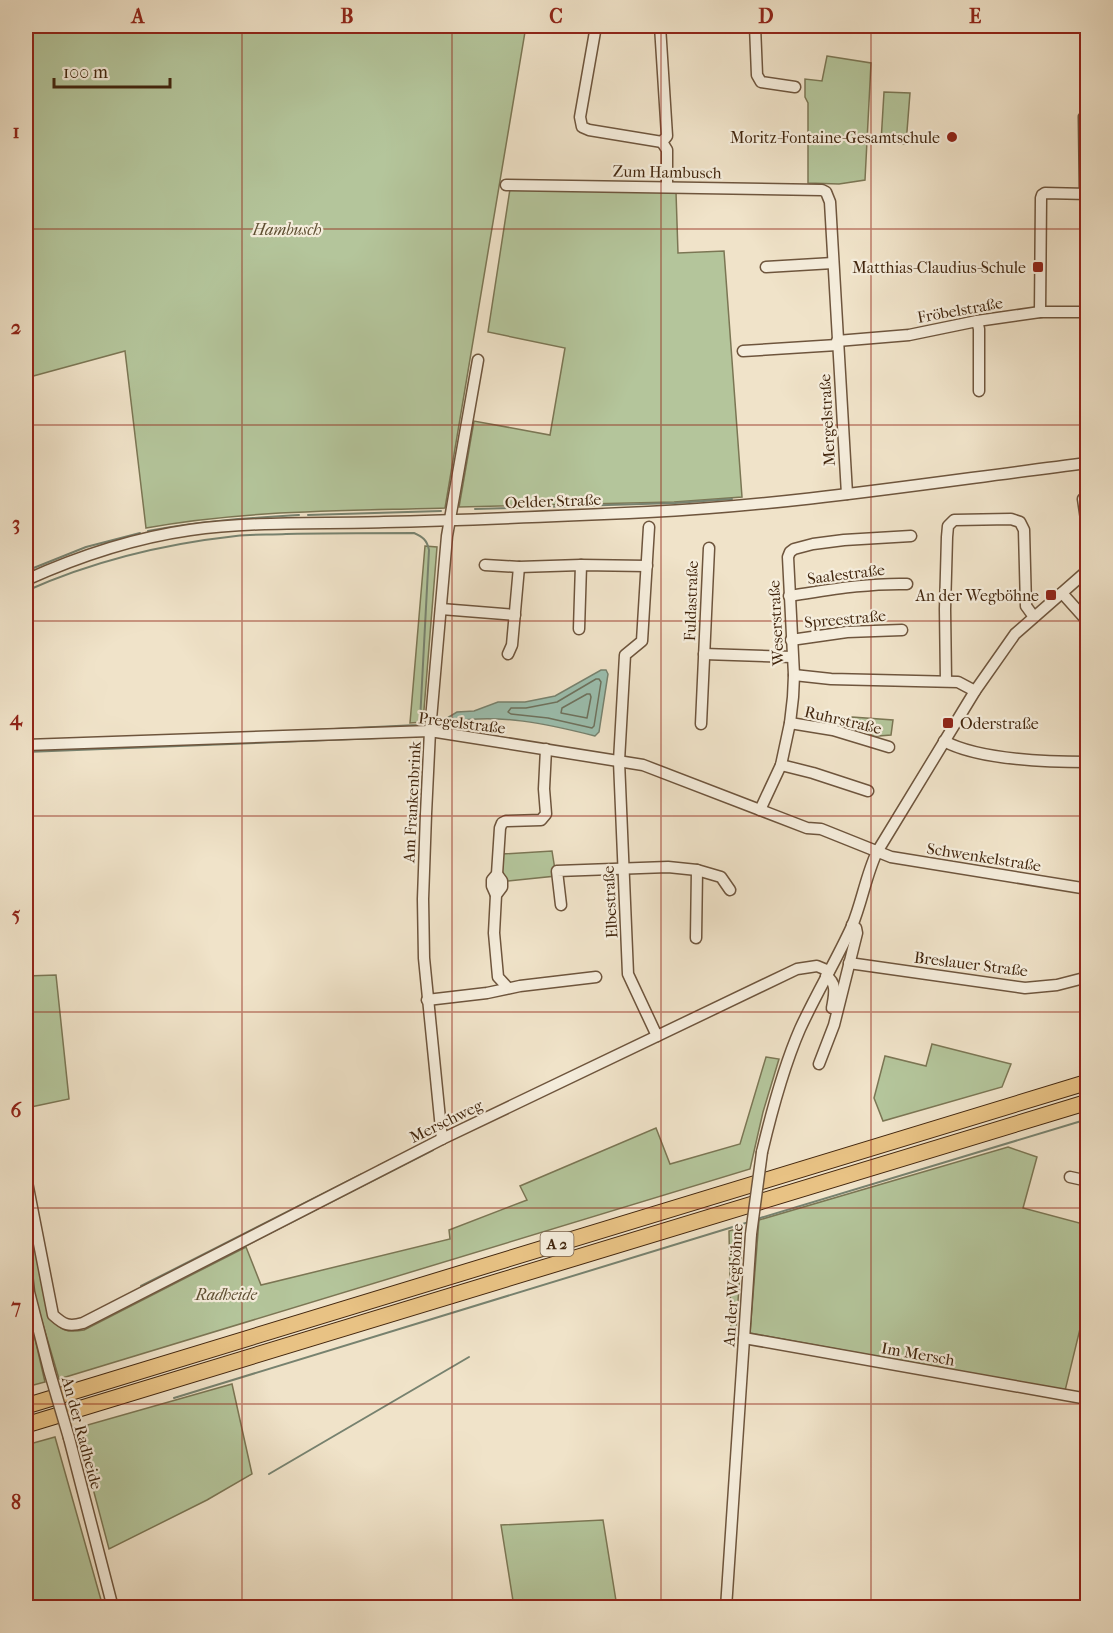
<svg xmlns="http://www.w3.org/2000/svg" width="1113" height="1633" font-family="'IM FELL French Canon',serif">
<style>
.green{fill:#b4c59b;stroke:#7b7654;stroke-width:1.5}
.water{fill:#9bbfaf;stroke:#77826f;stroke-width:1.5}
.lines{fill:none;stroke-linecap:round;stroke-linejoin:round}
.shore{stroke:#6e725e;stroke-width:1.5}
.stream{stroke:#77826f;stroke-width:2}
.minor-casing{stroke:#6e553d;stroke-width:13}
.highway-casing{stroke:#42260e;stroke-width:17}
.minor{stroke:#f5eddc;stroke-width:10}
.highway{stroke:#e8c284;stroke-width:15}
.minor-bridge-casing{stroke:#6e553d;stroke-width:13;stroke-linecap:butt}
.minor-bridge{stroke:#f5eddc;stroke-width:10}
.grid{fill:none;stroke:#8f2418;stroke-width:1.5;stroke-opacity:0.55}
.poi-dot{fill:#8f2418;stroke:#f5eddc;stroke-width:2}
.labels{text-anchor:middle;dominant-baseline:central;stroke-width:4.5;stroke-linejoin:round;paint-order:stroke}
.shield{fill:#f5eddc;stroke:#78624c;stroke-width:1.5}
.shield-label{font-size:15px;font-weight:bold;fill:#42260e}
.poi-label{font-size:16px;fill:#42260e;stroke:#f5eddc;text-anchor:end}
.street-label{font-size:16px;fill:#42260e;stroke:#f5eddc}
.park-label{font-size:16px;font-style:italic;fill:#5e4e31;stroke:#f5eddc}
.neatline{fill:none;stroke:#8f2418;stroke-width:2}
.grid-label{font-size:20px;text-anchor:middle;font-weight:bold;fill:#8f2418}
</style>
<rect width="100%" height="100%" fill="#f0e3c9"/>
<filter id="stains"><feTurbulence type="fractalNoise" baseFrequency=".00333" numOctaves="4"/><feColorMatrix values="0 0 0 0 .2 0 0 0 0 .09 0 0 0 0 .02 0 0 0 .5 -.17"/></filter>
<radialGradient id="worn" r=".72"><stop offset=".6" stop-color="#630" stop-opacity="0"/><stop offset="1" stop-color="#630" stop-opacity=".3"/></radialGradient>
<!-- green -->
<g class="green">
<path d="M26,26H526L445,508C345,511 244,510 146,528L125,351L26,378Z"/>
<path d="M827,56L871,63L865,180L839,184L808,183V103L805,97V79L822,81Z"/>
<path d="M884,92L910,93L906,144L881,142Z"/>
<path d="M510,189L676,192L678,253L724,251L742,497L674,502L459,507L474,421L550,435L565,348L488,332Z"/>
<path d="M425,546L437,547L423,722L410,723Z"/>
<path d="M852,717L893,720L891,735L866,737L850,733Z"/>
<path d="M552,851L556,876L507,881L501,871L502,854Z"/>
<path d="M56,975L69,1099L26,1108V976Z"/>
<path d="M932,1044L1011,1064L1002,1087L883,1121L874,1098L885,1056L926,1066Z"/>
<path d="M766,1057L779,1059L763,1112L750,1169L59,1379L34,1294L26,1234V1198L49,1317C61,1330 65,1333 84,1330L246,1247L261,1285L450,1239L449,1230L527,1200L520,1186L656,1128L670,1164L740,1144Z"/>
<path d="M1008,1147L1037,1157L1023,1208L1087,1225V1300L1065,1391L750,1333L759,1220Z"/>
<path d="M743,1227L736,1331L731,1330L729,1231Z"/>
<path d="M26,1300L45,1382L26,1387Z"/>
<path d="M232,1384L252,1474L207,1500L109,1549L77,1428Z"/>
<path d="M55,1437L103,1607H26V1445Z"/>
<path d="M603,1520L617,1607L574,1608V1606L535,1608L534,1606L514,1607L501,1525Z"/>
</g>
<!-- water -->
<path class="water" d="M601,670H606L608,674L599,732L595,736C548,724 498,713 450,722L447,718L457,712L474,711L498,702H525L555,696Z"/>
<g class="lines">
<!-- shore -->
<g class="shore">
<path d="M596,679H599L601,682L594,726L592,728L548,718L511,714L508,712L511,708H526L557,702Z"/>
<path d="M587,694H590L591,697L587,718L561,713L562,708Z"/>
</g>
<!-- stream -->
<g class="stream">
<path d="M475,509L675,503L732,499"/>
<path d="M308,515L441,511"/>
<path d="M148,531C199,521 248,518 299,515"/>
<path d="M26,571L86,547L140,533"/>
<path d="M26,591C93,561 163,544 236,536C253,534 270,535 286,534C329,533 371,533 414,533C423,537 427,540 429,550L420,721L417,725L292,731"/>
<path d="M26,752L379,738"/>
<path d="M378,1166L398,1156"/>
<path d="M757,1219L1088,1119"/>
<path d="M235,1251L433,1150"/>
<path d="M141,1286L362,1174"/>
<path d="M174,1398L749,1222"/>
<path d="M269,1474L469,1357"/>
</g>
<!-- minor casing -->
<g class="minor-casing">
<g id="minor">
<path d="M596,26L580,117L582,127L589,130L662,142"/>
<path d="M660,26L667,136L662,142"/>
<path d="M755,26L757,75L761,82L795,87"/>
<path d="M1084,117L1085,194"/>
<path d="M662,142L667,150V187"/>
<path d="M506,185L822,190L826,192L830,202L847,494"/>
<path d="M766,267L833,263"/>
<path d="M1040,312L1041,198L1042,195L1045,193L1088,194"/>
<path d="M977,321L979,329V391"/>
<path d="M837,341L909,335L977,321L1040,312H1088"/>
<path d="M743,351L837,345"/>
<path d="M1083,499L1088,533"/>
<path d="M649,527L642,641L625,655L619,761L628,974L657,1036"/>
<path d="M485,565L519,567L581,565L647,566"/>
<path d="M26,580C77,557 134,538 190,530C254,521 320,524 384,522C472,520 560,516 648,512C795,505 941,481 1088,463"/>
<path d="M1062,593L1088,622"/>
<path d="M789,596C829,590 866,583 907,584"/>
<path d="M441,609L515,615"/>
<path d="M579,629L581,565"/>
<path d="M791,640L847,632L902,630"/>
<path d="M508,654L512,645L519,567"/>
<path d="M704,654L792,657"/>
<path d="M794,675L831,679L958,682L975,691"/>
<path d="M946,681L945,609L947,537L948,526L954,520L1011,519L1020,522L1024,530L1026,606L1034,617"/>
<path d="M790,723L833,730L889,747"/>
<path d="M701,724L709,548"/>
<path d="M944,741C979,760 1048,762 1088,762"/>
<path d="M26,745L430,731L643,765L807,828L821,829L891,857L1088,889"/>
<path d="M781,765L813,773L868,791"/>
<path d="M760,810L781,765L790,723L793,697L794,675L788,557L790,552L794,549L813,544L844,540L911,536"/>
<path d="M497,874L502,881V887L496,895L494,933L498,977L508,988"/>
<path d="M496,895L492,886V880L497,874L500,828L502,823L506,821L541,820L546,814L544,789L546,749"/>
<path d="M561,905L557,871L668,867L697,870L721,877L730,890"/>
<path d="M696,938L697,870"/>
<path d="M849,963L1025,988L1057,985L1088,977"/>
<path d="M826,976C838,983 834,996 832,1008"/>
<path d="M427,1000L487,993L520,986L596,977"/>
<path d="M819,1064L834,1025L857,933L856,928L852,925"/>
<path d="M442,1139L424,958L423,899L426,814L430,731L447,536L478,360"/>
<path d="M762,1152C772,1110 783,1068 800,1029C816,994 836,961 852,926C862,902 866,875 877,852L975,691L1015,634L1088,570"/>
<path d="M26,1177L53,1315C64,1325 69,1327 83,1323L442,1139L797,969L817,966L829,971"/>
<path d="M1070,1177L1088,1181"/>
<path d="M26,1266L29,1292L49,1370"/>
<path d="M744,1338L1088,1399"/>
<path d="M69,1438L113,1608"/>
<path d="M726,1608L751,1234"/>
</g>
</g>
<!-- highway casing -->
<g class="highway-casing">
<g id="highway">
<path d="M26,1406L1088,1082"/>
<path d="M26,1425L1088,1102"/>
</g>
</g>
<!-- minor -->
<use href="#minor" class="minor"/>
<!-- highway -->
<use href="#highway" class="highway"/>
<!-- minor-bridge casing -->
<g class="minor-bridge-casing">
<g id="minor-bridge">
<path d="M751,1234L762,1152"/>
<path d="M49,1370L69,1438"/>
</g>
</g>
<!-- minor-bridge -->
<use href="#minor-bridge" class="minor-bridge"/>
</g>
<!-- grid -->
<path class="grid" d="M242,26V1608M452,26V1608M661,26V1608M871,26V1608M26,229H1088M26,425H1088M26,621H1088M26,816H1088M26,1012H1088M26,1208H1088M26,1404H1088"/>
<!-- markers -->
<g class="poi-dot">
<circle cx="952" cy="137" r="6"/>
<rect x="1032" y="261" width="12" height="12" rx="3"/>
<rect x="1045" y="589" width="12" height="12" rx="3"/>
<rect x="942" y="717" width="12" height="12" rx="3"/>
</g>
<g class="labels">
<!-- shield labels -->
<rect class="shield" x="540.5" y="1232" width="33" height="24" rx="4.5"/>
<g class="shield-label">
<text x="557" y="1244">A 2</text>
</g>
<!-- poi labels -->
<g class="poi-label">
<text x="940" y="137">Moritz-Fontaine-Gesamtschule</text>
<text x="1026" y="267">Matthias-Claudius-Schule</text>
<text x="1039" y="595">An der Wegböhne</text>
<text x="960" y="723" text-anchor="start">Oderstraße</text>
</g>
<!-- street labels -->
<g class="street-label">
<text transform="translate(667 172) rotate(1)">Zum Hambusch</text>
<text transform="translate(960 310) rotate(-10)">Fröbelstraße</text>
<text transform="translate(827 420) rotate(-93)">Mergelstraße</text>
<text transform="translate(553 501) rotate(-2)">Oelder Straße</text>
<text transform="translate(846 574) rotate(-7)">Saalestraße</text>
<text transform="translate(691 601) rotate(-88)">Fuldastraße</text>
<text transform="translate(845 619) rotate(-5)">Spreestraße</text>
<text transform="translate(776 623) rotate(-93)">Weserstraße</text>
<text transform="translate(843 720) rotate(13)">Ruhrstraße</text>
<text transform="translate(462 723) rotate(7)">Pregelstraße</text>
<text transform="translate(412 802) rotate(-87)">Am Frankenbrink</text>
<text transform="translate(984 857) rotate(9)">Schwenkelstraße</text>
<text transform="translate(610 902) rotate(-93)">Elbestraße</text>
<text transform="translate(971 964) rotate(7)">Breslauer Straße</text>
<text transform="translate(446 1121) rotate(-26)">Merschweg</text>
<text transform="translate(733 1285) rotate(-86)">An der Wegböhne</text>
<text transform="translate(918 1354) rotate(10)">Im Mersch</text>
<text transform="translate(82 1433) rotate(75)">An der Radheide</text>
</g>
<!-- park labels -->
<g class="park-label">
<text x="287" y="229">Hambusch</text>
<text x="226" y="1294">Radheide</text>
</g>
</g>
<!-- margin -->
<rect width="1113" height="1633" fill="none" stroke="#f0e3c9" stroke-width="66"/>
<!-- scale -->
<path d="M54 78v9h116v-9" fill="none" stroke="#42260e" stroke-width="3"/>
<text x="63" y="78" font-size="18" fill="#42260e" stroke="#f5eddc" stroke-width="4.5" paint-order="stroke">100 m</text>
<rect x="33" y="33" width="1047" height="1567" class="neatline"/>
<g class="grid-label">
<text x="138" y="23">A</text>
<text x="347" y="23">B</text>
<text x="556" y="23">C</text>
<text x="766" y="23">D</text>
<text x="975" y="23">E</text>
<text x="16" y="138">1</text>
<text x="16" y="334">2</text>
<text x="16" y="530">3</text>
<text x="16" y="725">4</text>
<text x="16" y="921">5</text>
<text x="16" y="1117">6</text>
<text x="16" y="1313">7</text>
<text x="16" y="1509">8</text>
</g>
<rect width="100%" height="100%" filter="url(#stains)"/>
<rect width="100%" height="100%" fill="url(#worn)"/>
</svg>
